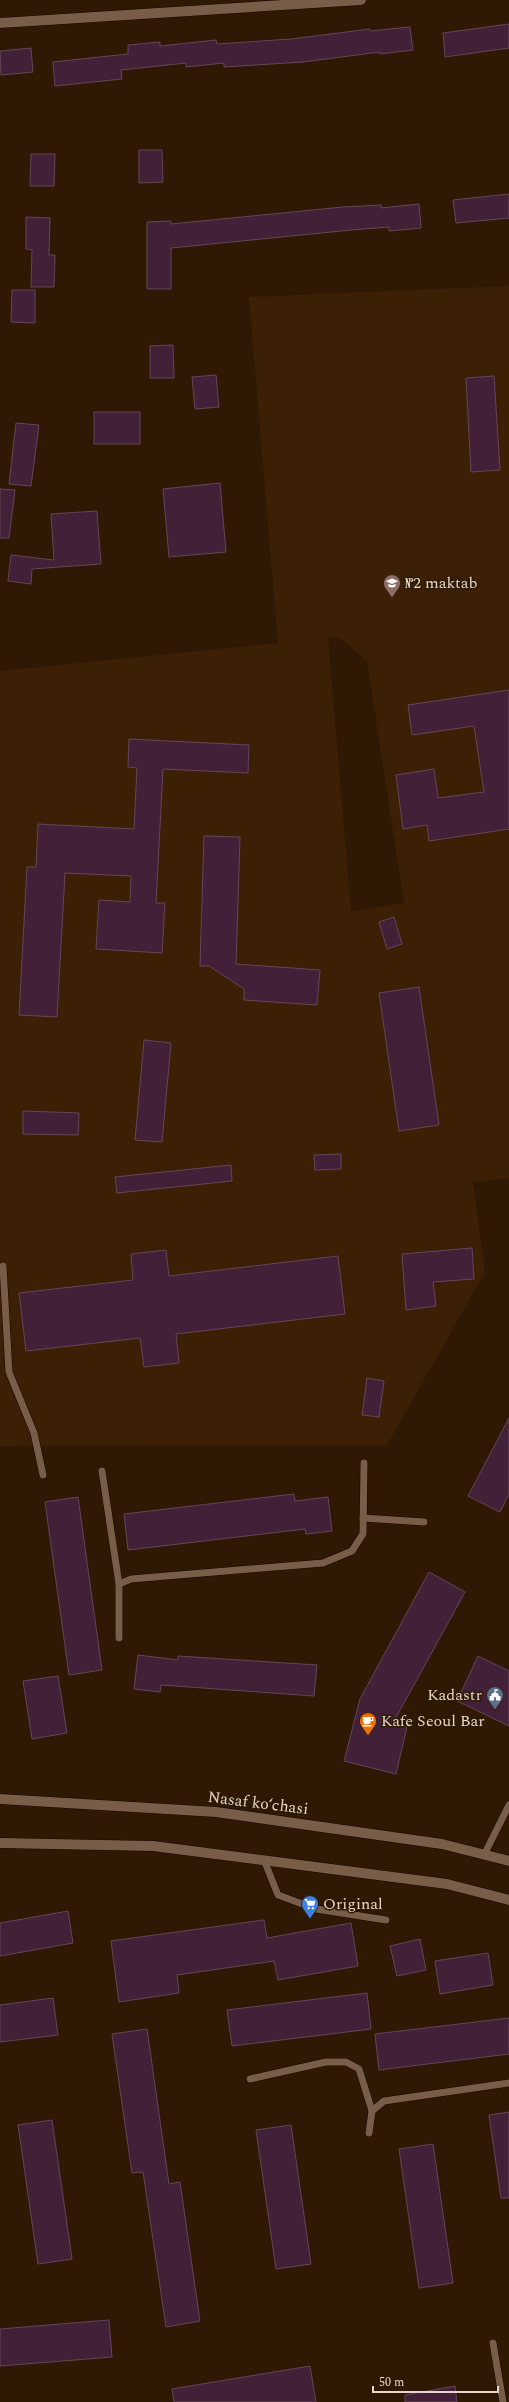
<svg xmlns="http://www.w3.org/2000/svg" width="509" height="2402" font-family="Spectral,serif">
<style>
.built{fill:#3c2006;fill-rule:evenodd}
.building{fill:#422037;stroke:#634658}
.lines{fill:none;stroke-linecap:round;stroke-linejoin:round}
.lane-casing{stroke:#160400;stroke-width:8}
.street-casing{stroke:#160400;stroke-width:11}
.secondary-casing{stroke:#160400;stroke-width:11}
.lane{stroke:#785d48;stroke-width:7}
.street{stroke:#785d48;stroke-width:10}
.secondary{stroke:#785d48;stroke-width:10}
.labels{text-anchor:middle;dominant-baseline:central;stroke-width:3;stroke-linejoin:round;paint-order:stroke}
.poi-label{font-size:16px;fill:#e5d6ca;stroke:#2f1905;text-anchor:start}
.street-label{font-size:16px;fill:#e5d6ca;stroke:#2f1905}
</style>
<rect width="100%" height="100%" fill="#2f1905"/>
<!-- built -->
<path class="built" d="M509,286V1178L473,1182L485,1272L387,1445L0,1446V671L278,643L249,297ZM339,637L367,661L404,903L351,912L328,638Z"/>
<!-- building -->
<g class="building">
<path d="M509,24V48L445,57L443,33Z"/>
<path d="M410,27L413,50L380,54V52L303,62L224,67V63L186,67V63L121,70L122,79L55,86L53,62L128,54V45L160,42V46L216,40L217,44L291,39L370,29V31Z"/>
<path d="M31,48L33,72L1,75L0,51Z"/>
<path d="M139,150H162L163,182L139,183Z"/>
<path d="M31,154H55L54,186H30Z"/>
<path d="M509,194V218L456,223L453,200Z"/>
<path d="M419,204L421,228L389,231V227L351,230L171,248V289H147V222L171,221V224L343,207L381,205V208Z"/>
<path d="M26,217L50,218L49,255H55L54,287H31L32,250L26,249Z"/>
<path d="M12,290H35V323L11,322Z"/>
<path d="M173,345L174,378H150V346Z"/>
<path d="M216,375L219,407L195,409L192,377Z"/>
<path d="M494,376L500,470L471,472L466,378Z"/>
<rect x="94" y="412" width="46" height="32"/>
<path d="M16,423L39,425L31,486L9,484Z"/>
<path d="M220,483L226,552L169,557L163,489Z"/>
<path d="M0,489L15,490L9,538H0Z"/>
<path d="M97,511L101,564L32,569L31,584L8,581L11,555L54,560L51,514Z"/>
<path d="M509,690V829L429,841L427,825L403,829L396,775L434,769L438,798L484,792L474,726L412,735L408,705Z"/>
<path d="M129,739L249,745L248,773L163,769L156,903H165L162,953L96,949L99,900L130,902L131,876L65,873L57,1017L19,1015L27,867H36L38,824L134,829L137,768L128,767Z"/>
<path d="M204,836L240,837L236,964L320,970L317,1005L244,1000V989L209,966H200Z"/>
<path d="M394,917L402,944L387,949L379,922Z"/>
<path d="M419,987L439,1125L399,1131L379,993Z"/>
<path d="M144,1040L171,1043L162,1142L135,1140Z"/>
<path d="M23,1111L79,1113L78,1135L23,1134Z"/>
<path d="M341,1154V1169L315,1170L314,1155Z"/>
<path d="M231,1165L232,1181L117,1193L115,1177Z"/>
<path d="M472,1248L474,1279L433,1282L436,1306L406,1310L402,1254Z"/>
<path d="M166,1250L169,1276L338,1256L345,1314L176,1334L179,1363L144,1367L140,1338L26,1351L19,1293L133,1280L131,1254Z"/>
<path d="M367,1378L384,1381L379,1417L362,1415Z"/>
<path d="M509,1418V1494L500,1512L468,1496Z"/>
<path d="M294,1494L295,1501L328,1497L332,1531L306,1534L305,1529L128,1550L124,1514Z"/>
<path d="M78,1497L102,1670L69,1675L45,1502Z"/>
<path d="M429,1572L465,1592L393,1723L407,1727L396,1774L344,1761L360,1699Z"/>
<path d="M138,1655L178,1660V1656L317,1665L314,1696L161,1685L160,1692L134,1689Z"/>
<path d="M478,1656L509,1671V1726L457,1701Z"/>
<path d="M58,1676L67,1733L32,1739L23,1681Z"/>
<path d="M68,1911L73,1943L0,1956V1923Z"/>
<path d="M264,1920L267,1938L351,1923L358,1966L278,1980L274,1961L177,1975L179,1993L119,2002L111,1941Z"/>
<path d="M420,1939L426,1970L397,1976L390,1946Z"/>
<path d="M488,1953L493,1985L440,1994L435,1961Z"/>
<path d="M367,1993L371,2029L232,2046L227,2010Z"/>
<path d="M53,1998L58,2035L0,2042V2005Z"/>
<path d="M509,2018V2054L379,2070L375,2034Z"/>
<path d="M147,2029L169,2184L180,2182L200,2321L166,2327L143,2172L132,2173L112,2034Z"/>
<path d="M509,2112V2198H501L489,2115Z"/>
<path d="M52,2120L72,2259L38,2264L18,2125Z"/>
<path d="M291,2125L311,2264L276,2269L256,2130Z"/>
<path d="M433,2144L453,2283L419,2288L399,2149Z"/>
<path d="M109,2320L112,2357L0,2366V2329Z"/>
<path d="M310,2366L316,2402H174L172,2389Z"/>
<path d="M455,2386L457,2402H405V2395Z"/>
</g>
<g class="lines">
<!-- lane casing -->
<g class="lane-casing">
<g id="lane">
<path d="M3,1266L9,1372L34,1433L43,1475"/>
<path d="M102,1471L119,1584"/>
<path d="M363,1518L424,1522"/>
<path d="M119,1638V1584L131,1579L323,1563L352,1551L363,1534L364,1463"/>
<path d="M484,1855L509,1805"/>
<path d="M264,1860L278,1895L316,1909L386,1920"/>
<path d="M250,2079L326,2062H346L359,2069L372,2111"/>
<path d="M369,2133L372,2111L384,2101L509,2083"/>
<path d="M493,2343L503,2402"/>
</g>
</g>
<!-- street casing -->
<g class="street-casing">
<path id="street" d="M0,23L361,0"/>
</g>
<!-- secondary casing -->
<g class="secondary-casing">
<g id="secondary">
<path d="M0,1799L216,1812L442,1844L509,1861"/>
<path d="M0,1843L153,1846L447,1884L509,1900"/>
</g>
</g>
<!-- lane -->
<use href="#lane" class="lane"/>
<!-- street -->
<use href="#street" class="street"/>
<!-- secondary -->
<use href="#secondary" class="secondary"/>
</g>
<!-- icons -->
<defs>
<g id="school-pin" transform="scale(0.9)"><path d="M0 17L-7.5 6A9.5 9.5 0 1 1 7.5 6Z" fill="#8d6e63" stroke="#2f1905"/><path d="M0-5L7-2L0 1L-7-2ZM-4 1L0 2.5L4 1V4Q0 6-4 4Z" fill="#fff"/></g>
<g id="civic-pin" transform="scale(0.9)"><path d="M0 17L-7.5 6A9.5 9.5 0 1 1 7.5 6Z" fill="#5c6f8a" stroke="#2f1905"/><path d="M-.6-6.5H3V-4.5H.6V-3L4-1V1h2V6H-6V1h2V-1L-.6-3ZM-1.2 2.5V6h2.4V2.5Z" fill="#fff"/></g>
<g id="cafe-pin" transform="scale(0.9)"><path d="M0 17L-7.5 6A9.5 9.5 0 1 1 7.5 6Z" fill="#e8710a" stroke="#2f1905"/><path d="M-5.5-4.5H6V0H3Q3 3.5 0 3.5H-2.5Q-5.5 3.5-5.5 0ZM3-3.2v2h1.7v-2ZM-6 4.5H4V6H-6Z" fill="#fff"/></g>
<g id="supermarket-pin" transform="scale(0.9)"><path d="M0 17L-7.5 6A9.5 9.5 0 1 1 7.5 6Z" fill="#3f7fe0" stroke="#2f1905"/><path d="M-6-5.5h2.5l.6 2H6L4.5 2H-2.5L-4.4-4H-6ZM-1.5 3.2a1.3 1.3 0 1 0 .1 0ZM3 3.2a1.3 1.3 0 1 0 .1 0Z" fill="#fff"/></g>
</defs>
<g fill-rule="evenodd">
<use href="#school-pin" x="392" y="583"/>
<use href="#civic-pin" x="495" y="1695"/>
<use href="#cafe-pin" x="368" y="1721"/>
<use href="#supermarket-pin" x="310" y="1904"/>
</g>
<g class="labels">
<!-- poi labels -->
<g class="poi-label">
<text x="405" y="583">№2 maktab</text>
<text x="482" y="1695" text-anchor="end">Kadastr</text>
<text x="381" y="1721">Kafe Seoul Bar</text>
<text x="323" y="1904">Original</text>
</g>
<!-- street labels -->
<g class="street-label">
<text transform="translate(258 1803) rotate(7)">Nasaf ko‘chasi</text>
</g>
</g>
<!-- scale -->
<path d="M373 2386v6h125v-6" fill="none" stroke="#e5d6ca" stroke-width="2"/>
<text x="379" y="2386" font-size="12" fill="#e5d6ca" stroke="#2f1905" stroke-width="3" paint-order="stroke">50 m</text>
</svg>
